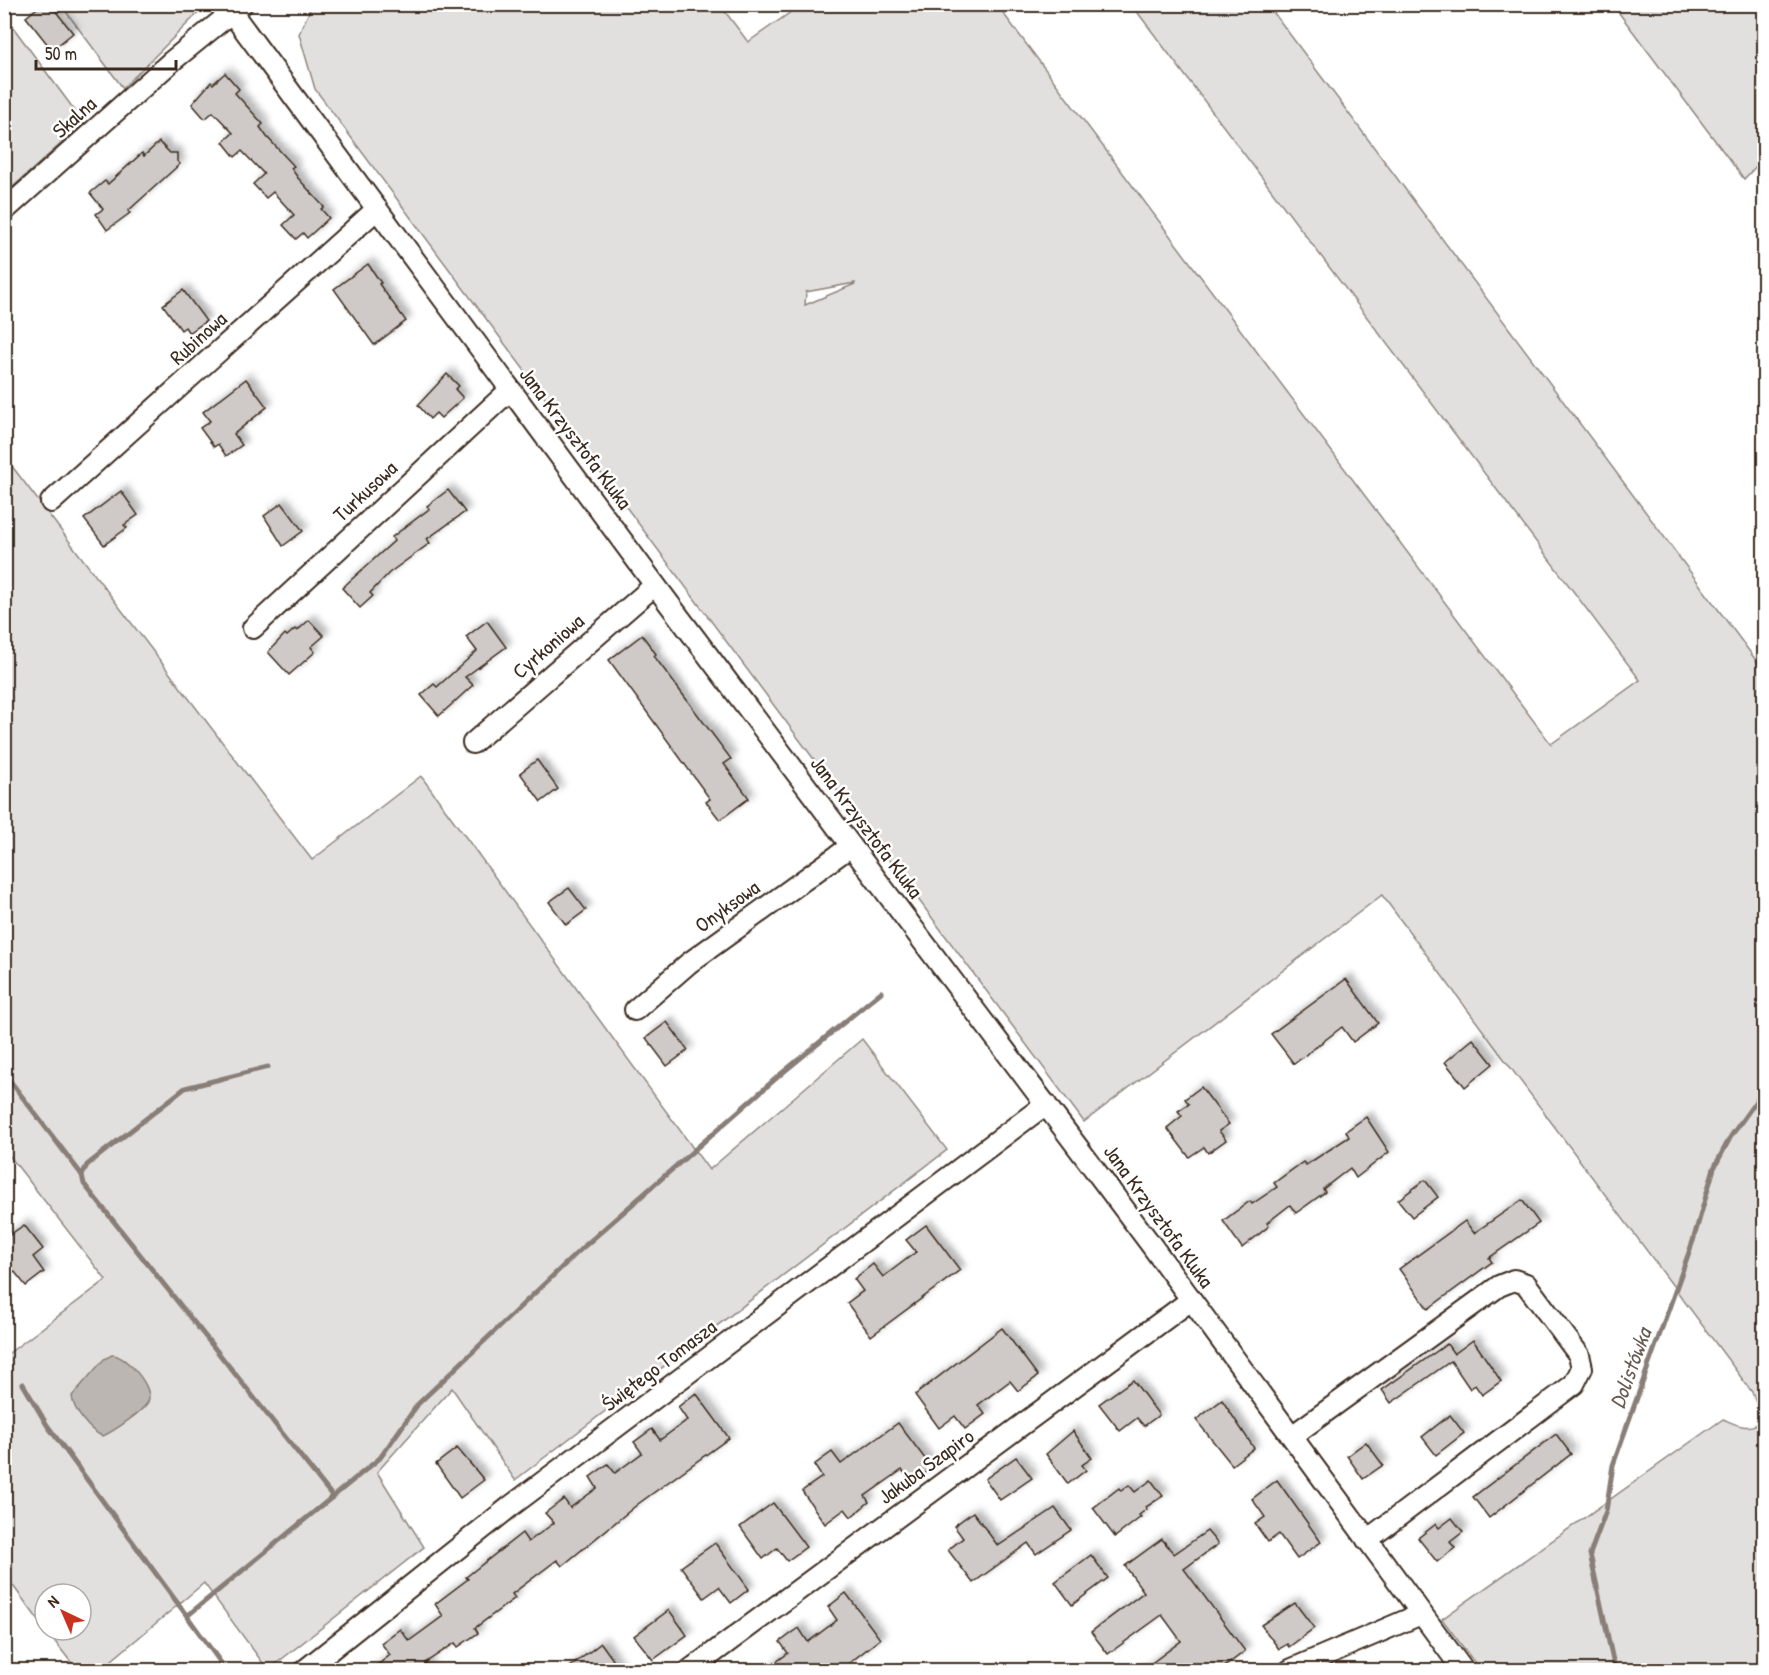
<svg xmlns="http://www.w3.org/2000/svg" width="1769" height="1675" font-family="'Patrick Hand',sans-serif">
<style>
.green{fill:#e2e0de;stroke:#8e857e;stroke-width:1.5;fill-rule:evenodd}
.water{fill:#bcb6b3;stroke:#887e77;stroke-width:1.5}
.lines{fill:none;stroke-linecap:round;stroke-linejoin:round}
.stream{stroke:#887e77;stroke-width:5}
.building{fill:#cfcac7;stroke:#3b2a1e;stroke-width:1.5;filter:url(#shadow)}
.minor-casing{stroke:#3b2a1e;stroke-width:24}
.minor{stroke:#fff;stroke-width:20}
.labels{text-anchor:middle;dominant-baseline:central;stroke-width:5;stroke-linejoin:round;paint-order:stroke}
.street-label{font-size:21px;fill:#3b2a1e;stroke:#fff}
.water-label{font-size:22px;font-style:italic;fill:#685b52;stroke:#fff}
</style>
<defs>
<filter id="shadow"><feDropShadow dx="5.5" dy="-5.5" stdDeviation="3" flood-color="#0004"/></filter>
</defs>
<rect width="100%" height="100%" fill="#fff"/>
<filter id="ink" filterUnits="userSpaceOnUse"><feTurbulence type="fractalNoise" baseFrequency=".0167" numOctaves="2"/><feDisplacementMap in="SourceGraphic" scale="12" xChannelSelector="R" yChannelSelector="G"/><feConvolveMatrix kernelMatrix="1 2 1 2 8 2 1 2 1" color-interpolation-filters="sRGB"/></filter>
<g filter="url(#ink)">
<!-- green -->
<g class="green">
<path d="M61,5H206L123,88Z"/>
<path d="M312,5H720L748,42L801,5H997L1551,744L1640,680L1132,5H1268L1764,671V1670H1480L1442,1619L1723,1419C1735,1424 1747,1431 1759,1423L1758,1408L1752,1392L1382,895L1084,1122L315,89L299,34ZM855,283V284L805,305L806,292Z"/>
<path d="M1613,5H1764V158L1744,179Z"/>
<path d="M4,15L84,123L5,194H4Z"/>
<path d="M5,457L312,860L421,776L709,1170L862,1039L947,1150L515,1480L452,1388L377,1472L424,1547L268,1670L204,1583L100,1670H77L46,1630H81V1594H45V1629L5,1575V1356L106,1280L5,1150Z"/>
</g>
<!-- water -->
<path class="water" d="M112,1355C125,1354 155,1388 148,1402C142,1412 114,1431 103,1436C90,1432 73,1410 72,1396L104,1359Z"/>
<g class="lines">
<!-- stream -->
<g class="stream">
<path d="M268,1067L185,1088L87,1165L82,1175L84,1184L333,1497"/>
<path d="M4,1073L82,1175"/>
<path d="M23,1384L47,1425L187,1616"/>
<path d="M221,1663L187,1616L380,1458L418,1404L580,1250L781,1074L881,992"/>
<path d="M1615,1670L1590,1554L1606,1511L1613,1465L1693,1241L1714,1168L1731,1136L1764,1090"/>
</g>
</g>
<!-- building -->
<g class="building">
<path d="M42,4H50L73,33L52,50L26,17Z"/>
<path d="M225,73L239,89L235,93L263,124L260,127L267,137L294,166L291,168L298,178L324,207L321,209L329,218L307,238L303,233L296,239L283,225L294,215L273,192L266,198L253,184L264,174L242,151L235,157L223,142L233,133L213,112L205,119L192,104L211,82L213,84Z"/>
<path d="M159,142L170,153H177V161L180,164L128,211L130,213L107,230L96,214L103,209L90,193L105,181L108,184L142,153L144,156Z"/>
<path d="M368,264L381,283L379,284L406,321L374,345L334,289Z"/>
<path d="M183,290L206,321L189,333L185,327L181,330L163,305Z"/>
<path d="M447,374L459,386L455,389L463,398L441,418L436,413L430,419L418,405Z"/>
<path d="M246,379L267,407L234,434L242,445L226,456L218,444L214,447L200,428L210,421L203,412Z"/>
<path d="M448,490L465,512L427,539L430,543L389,573L370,593L373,596L360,608L342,588L394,541L392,537L429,509L427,506Z"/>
<path d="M121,491L138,515L124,525L127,528L104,545L84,519Z"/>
<path d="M282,503L303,531L283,546L264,516Z"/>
<path d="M309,620L324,636L311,647L315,652L289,675L268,652L285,634L287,636L295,629L297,631Z"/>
<path d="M487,621L506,647L465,677L473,685L439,716L421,695L434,684L437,687L477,651L466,637Z"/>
<path d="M642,635L656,654L654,656L731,759L724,764L749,798L720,820L706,802L710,799L609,660Z"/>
<path d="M537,760L558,789L541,802L520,773Z"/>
<path d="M569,888L586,910L566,925L549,902Z"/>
<path d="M1346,979L1378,1023L1353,1042L1342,1027L1294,1064L1271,1034Z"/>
<path d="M667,1022L688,1050L667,1066L646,1038Z"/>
<path d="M1473,1039L1493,1064L1465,1087L1445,1062Z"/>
<path d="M1201,1087L1229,1124L1219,1131L1226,1140L1208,1153L1204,1147L1189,1157L1167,1128L1182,1116L1178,1111L1189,1104L1185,1099Z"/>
<path d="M1366,1117L1389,1152L1356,1178L1350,1168L1323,1189L1325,1192L1296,1213L1290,1205L1267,1223L1269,1226L1242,1248L1223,1221L1250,1201L1252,1204L1277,1187L1274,1183L1303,1162L1306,1165L1349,1137L1346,1131Z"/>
<path d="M1425,1180L1438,1197L1412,1217L1398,1200Z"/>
<path d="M1522,1200L1539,1223L1489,1258L1492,1262L1428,1309L1399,1269L1465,1221L1474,1233Z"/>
<path d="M24,1225L43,1249L33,1257L44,1272L26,1286L14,1271L4,1279V1239Z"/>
<path d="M926,1225L960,1270L871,1336L847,1303L863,1291L854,1279L873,1264L883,1277L916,1252L906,1240Z"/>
<path d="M1002,1328L1038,1376L1018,1391L1010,1381L978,1405L985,1414L965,1429L955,1416L939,1428L915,1395Z"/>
<path d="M1473,1340L1501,1381L1482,1395L1475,1385L1470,1389L1451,1361L1391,1403L1382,1390L1447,1344L1454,1354Z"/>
<path d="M1133,1380L1159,1415L1144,1426L1137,1418L1120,1431L1099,1404Z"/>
<path d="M696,1393L729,1438L638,1504L562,1566L557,1560L512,1594L515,1598L475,1628L478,1633L458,1647L455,1643L425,1663L431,1671H370L390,1655L381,1643L400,1629L409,1641L443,1616L435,1604L468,1579L466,1577L522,1533L528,1542L554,1523L545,1513L564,1499L570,1508L597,1488L590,1477L608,1464L615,1473L642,1453L634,1442L652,1429L660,1440L687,1420L678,1407Z"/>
<path d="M1222,1400L1254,1448L1232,1465L1196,1420Z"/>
<path d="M1450,1415L1464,1433L1436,1455L1422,1437Z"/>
<path d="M898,1423L932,1468L912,1483L902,1470L865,1496L869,1502L851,1517L845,1509L825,1524L802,1491L822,1477L814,1465L832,1452L841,1464Z"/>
<path d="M1073,1431L1092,1458L1082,1465L1086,1470L1068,1484L1046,1454Z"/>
<path d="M1556,1434L1571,1454L1489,1518L1473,1497Z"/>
<path d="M1366,1442L1383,1465L1363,1479L1347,1456Z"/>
<path d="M457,1448L484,1480L460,1498L436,1464Z"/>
<path d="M1016,1457L1032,1478L1000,1500L985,1479Z"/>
<path d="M1151,1480L1163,1496L1146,1507L1147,1509L1139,1515L1141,1517L1115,1537L1093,1508L1119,1488L1121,1491L1129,1485L1135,1492Z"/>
<path d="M1277,1480L1321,1542L1297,1559L1279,1534L1268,1542L1255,1524L1265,1517L1252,1499Z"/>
<path d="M773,1503L806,1547L787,1561L777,1548L763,1559L740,1527Z"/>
<path d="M1055,1508L1071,1530L1036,1554L1028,1543L973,1583L948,1550L963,1538L954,1526L973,1512L998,1546Z"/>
<path d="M1452,1518L1463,1532L1450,1542L1455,1548L1437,1562L1418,1538L1436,1524L1439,1528Z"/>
<path d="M1207,1531L1218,1544L1184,1569L1245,1651L1219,1671H1141L1181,1641L1162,1615L1108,1654L1091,1632L1144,1592L1125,1566L1162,1539L1174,1554Z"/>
<path d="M715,1543L749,1589L731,1603L719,1587L704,1598L681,1567Z"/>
<path d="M1091,1555L1108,1578L1072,1605L1055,1582Z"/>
<path d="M846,1593L880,1639L839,1671H764L788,1653L780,1642L799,1628L808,1642L837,1620L828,1607Z"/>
<path d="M1295,1603L1314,1628L1289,1647L1287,1644L1279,1649L1261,1625Z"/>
<path d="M669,1610L687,1635L653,1660L634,1636Z"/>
<path d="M601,1643L621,1671H565Z"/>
</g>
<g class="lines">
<!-- minor casing -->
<g class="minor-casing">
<g id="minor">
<path d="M232,13L655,585L1149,1242L1463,1670"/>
<path d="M4,211L172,61L242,4"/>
<path d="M51,502L377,209"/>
<path d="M253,628L510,390"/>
<path d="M473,743L655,585"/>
<path d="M635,1010L689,963L851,846"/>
<path d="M1292,1436L1499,1286L1514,1280L1526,1284L1579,1355L1582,1368L1574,1384L1367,1540"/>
<path d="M305,1670L511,1506L1046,1104"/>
<path d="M690,1670L1191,1300"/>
<path d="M1290,1670L1421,1614"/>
</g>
</g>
<!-- minor -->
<use href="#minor" class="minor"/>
</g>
</g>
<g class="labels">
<!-- street labels -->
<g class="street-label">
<text transform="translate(74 117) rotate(-42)">Skalna</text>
<text transform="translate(198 338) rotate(-42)">Rubinowa</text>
<text transform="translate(576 438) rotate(53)">Jana Krzysztofa Kluka</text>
<text transform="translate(365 491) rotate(-43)">Turkusowa</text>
<text transform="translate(548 646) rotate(-41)">Cyrkoniowa</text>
<text transform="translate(867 827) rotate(53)">Jana Krzysztofa Kluka</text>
<text transform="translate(727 906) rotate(-36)">Onyksowa</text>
<text transform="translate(1159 1216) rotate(54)">Jana Krzysztofa Kluka</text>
<text transform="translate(659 1365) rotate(-37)">Świętego Tomasza</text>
<text transform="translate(926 1466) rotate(-36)">Jakuba Szapiro</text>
</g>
<!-- water labels -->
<g class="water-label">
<text transform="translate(1630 1368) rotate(-70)">Dolistówka</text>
</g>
</g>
<!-- margin -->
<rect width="1769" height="1675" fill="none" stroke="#fff" stroke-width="24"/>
<rect x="12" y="12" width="1745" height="1651" fill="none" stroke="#3b2a1e" stroke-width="2" filter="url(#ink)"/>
<!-- north arrow -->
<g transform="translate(63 1612) rotate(316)"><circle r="28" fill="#ffffff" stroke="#b1aaa5" stroke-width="1.5"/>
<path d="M0-4.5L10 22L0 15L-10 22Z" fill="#c8321e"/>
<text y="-9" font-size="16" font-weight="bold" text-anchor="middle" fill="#3b2a1e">N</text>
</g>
<!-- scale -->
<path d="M36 60v9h140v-9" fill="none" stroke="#3b2a1e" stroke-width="3"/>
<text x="45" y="60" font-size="18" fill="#3b2a1e" stroke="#ffffff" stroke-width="4.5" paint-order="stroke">50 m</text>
</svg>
